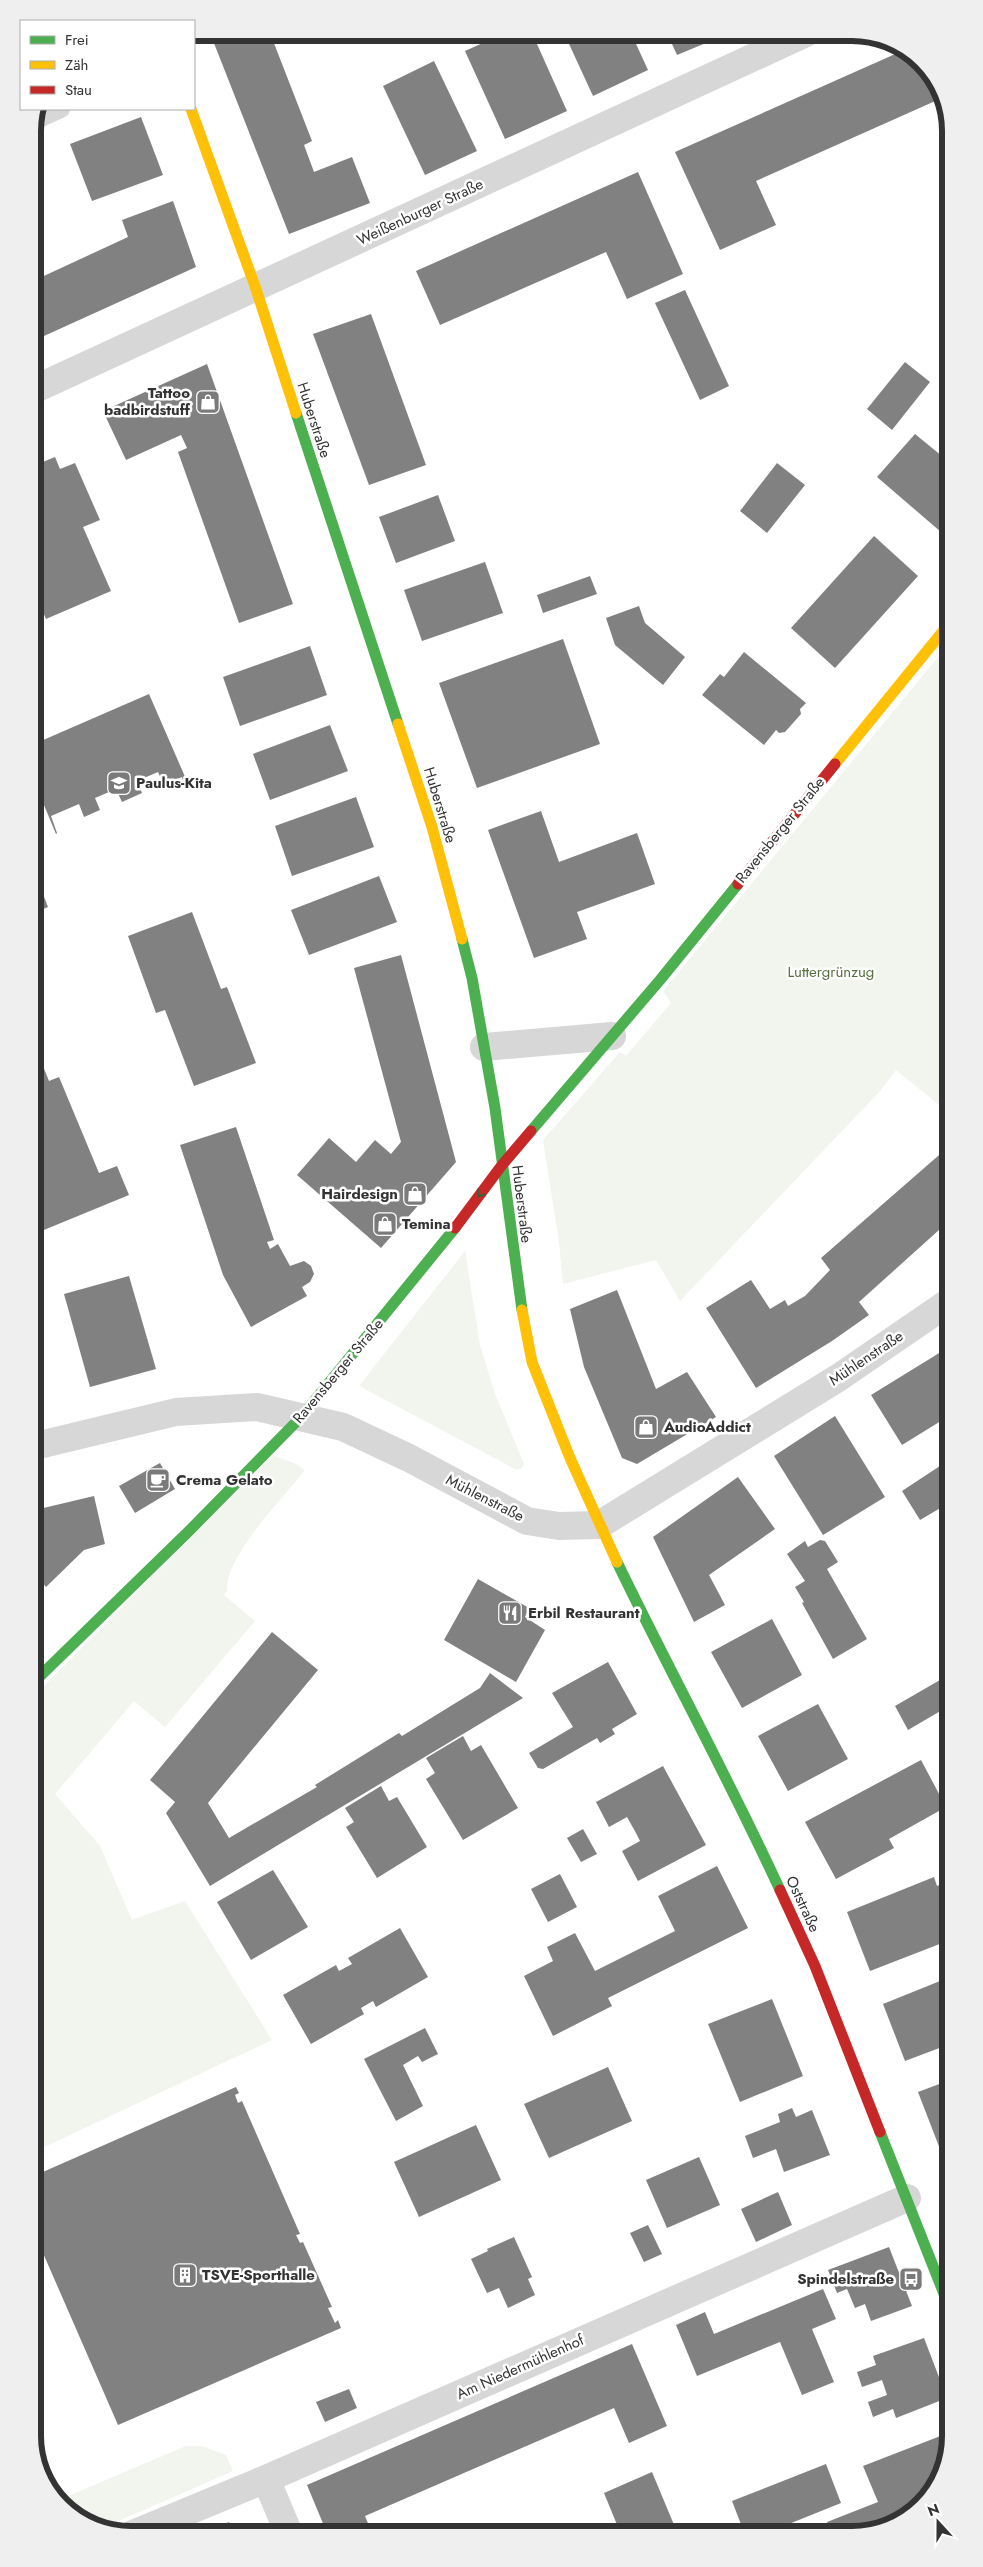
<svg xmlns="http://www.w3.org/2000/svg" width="983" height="2567" font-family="Jost,sans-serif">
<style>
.green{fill:#f1f5ed}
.building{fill:#818181}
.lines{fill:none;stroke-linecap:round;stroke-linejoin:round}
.lane{stroke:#d7d7d7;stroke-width:18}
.street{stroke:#d7d7d7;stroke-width:28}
.fast{stroke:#4caf50;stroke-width:11}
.slow{stroke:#ffc107;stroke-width:11}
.jam{stroke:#c62828;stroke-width:11}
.oneway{stroke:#3c5e3d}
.labels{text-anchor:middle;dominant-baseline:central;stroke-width:5;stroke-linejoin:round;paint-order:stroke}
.street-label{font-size:15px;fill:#333;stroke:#fff}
.poi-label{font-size:15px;font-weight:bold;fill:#333;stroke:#fff;text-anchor:start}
.park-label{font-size:15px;fill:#56703f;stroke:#fff}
.rim{fill:none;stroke:#333;stroke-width:6}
</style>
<rect width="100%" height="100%" fill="#fff"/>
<!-- green -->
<g class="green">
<path d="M948,645L949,1113L896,1070L881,1090L680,1301L656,1260L563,1284L559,1242L543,1140L620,1052L626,1056L671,1003L663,991Z"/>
<path d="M465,1251L480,1345L495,1394L524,1464L522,1468L517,1470L359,1386Z"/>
<path d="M273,1455L296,1464L305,1470C284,1497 224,1557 227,1591L224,1595L255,1621L165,1727L134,1701L55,1794L100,1846L132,1920L185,1901L272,2040L36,2151L35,1695Z"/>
<path d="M186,2446H202L226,2455L233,2471L105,2527L71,2514L61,2499Z"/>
</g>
<!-- building -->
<g class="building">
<path d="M210,33H270L312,141L304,145L314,172L352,157L370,203L289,234Z"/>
<path d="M505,33H532L567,111L505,139L465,51Z"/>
<path d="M564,33H631L648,70L593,96Z"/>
<path d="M667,33H730L677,55Z"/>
<path d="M902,51L917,57L942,98L756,181L776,225L720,250L675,152Z"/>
<path d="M434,61L477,151L425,175L383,86Z"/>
<path d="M141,117L163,175L92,201L70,144Z"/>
<path d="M638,172L683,274L627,299L606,252L440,325L416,271Z"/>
<path d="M173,201L196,267L33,341V281L128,237L122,220Z"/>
<path d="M685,290L729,386L700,400L655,303Z"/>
<path d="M371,314L426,465L369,485L313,334Z"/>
<path d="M905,362L930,382L892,430L867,409Z"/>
<path d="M207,364L293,604L239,623L178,452L187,448L181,435L126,460L103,411Z"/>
<path d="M915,434L948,461V525L941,532L877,477Z"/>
<path d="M55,457L60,469L75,463L100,520L83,527L111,591L46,619L33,589V466Z"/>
<path d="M777,463L805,485L767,533L740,511Z"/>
<path d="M438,495L455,541L396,563L379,517Z"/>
<path d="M874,536L918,576L835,668L791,628Z"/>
<path d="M485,562L503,613L422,641L404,590Z"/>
<path d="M590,576L597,594L543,613L537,595Z"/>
<path d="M639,606L645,623L685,657L663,685L615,645L606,618Z"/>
<path d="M563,639L600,744L477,788L439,683Z"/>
<path d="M310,646L327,695L240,726L223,677Z"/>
<path d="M744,652L806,703L800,709L801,714L785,732L779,733L776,730L764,745L702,695L720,674L724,677Z"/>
<path d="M149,694L186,779L183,780L182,777L164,785L158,772L137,781L142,793L122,802L116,789L95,798L100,810L84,817L79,804L51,816L57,833L56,834L34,781V744Z"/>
<path d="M330,725L348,771L270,800L253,754Z"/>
<path d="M356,797L374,847L292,876L275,826Z"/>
<path d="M541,811L559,862L637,833L655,884L577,912L587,939L534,958L488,830Z"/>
<path d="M34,871L48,907L34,913Z"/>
<path d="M379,876L397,922L309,955L291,910Z"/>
<path d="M192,912L221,989L227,987L256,1063L194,1086L165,1010L156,1013L128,936Z"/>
<path d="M401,955L456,1162L381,1248L297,1175L329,1138L356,1162L375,1140L391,1154L401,1142L354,968Z"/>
<path d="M34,1044L49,1081L59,1077L99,1173L117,1166L129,1195L39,1232L38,1229L34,1231V1200L38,1198L34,1190Z"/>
<path d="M236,1127L274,1240L267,1242L270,1249L278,1244L290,1266L304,1261L311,1266L314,1274L310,1282L302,1287L307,1296L251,1327L223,1275L180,1145Z"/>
<path d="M946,1149L949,1152V1221L859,1302L869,1315L832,1341L756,1388L706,1308L751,1280L770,1309L785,1300L788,1306L805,1296L830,1270L821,1258Z"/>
<path d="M129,1276L156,1369L90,1387L64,1294Z"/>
<path d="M617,1290L656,1389L687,1372L716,1417L637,1464L622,1458L584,1367L570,1309Z"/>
<path d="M949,1347V1416L902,1445L871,1395Z"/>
<path d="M835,1416L885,1497L823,1535L774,1456Z"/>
<path d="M949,1460V1503L920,1520L902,1491Z"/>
<path d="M160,1463L175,1489L135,1513L119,1486Z"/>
<path d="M738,1477L775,1529L709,1575L725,1605L694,1622L653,1537Z"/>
<path d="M94,1496L105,1544L84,1550L46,1587L38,1577L35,1563V1510Z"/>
<path d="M820,1540L825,1541L838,1562L827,1569L867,1639L833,1659L802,1603L804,1602L795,1587L805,1581L787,1554L805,1541L808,1547Z"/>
<path d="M478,1579L529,1608L525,1617L545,1630L516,1682L444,1640Z"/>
<path d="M772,1619L802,1675L742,1708L711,1652Z"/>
<path d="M272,1632L318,1670L208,1803L229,1838L317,1787L315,1785L399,1733L402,1736L480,1688L490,1673L523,1698L210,1886L166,1813L175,1802L150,1780Z"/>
<path d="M608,1662L637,1714L612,1729L615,1734L600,1743L597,1738L543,1769L538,1768L529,1753L573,1727L552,1693Z"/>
<path d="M940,1680L949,1696V1706L908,1730L895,1706Z"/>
<path d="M818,1704L848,1759L788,1791L758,1736Z"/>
<path d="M463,1736L471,1751L481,1745L518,1808L463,1840L426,1779L435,1773L426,1758Z"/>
<path d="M921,1760L946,1807L889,1839L894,1848L836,1879L805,1822Z"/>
<path d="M663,1766L706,1845L638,1881L622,1851L640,1841L636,1833L627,1817L609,1827L596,1802Z"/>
<path d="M381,1786L389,1801L397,1797L427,1847L377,1878L346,1827L354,1822L345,1808Z"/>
<path d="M583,1829L597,1854L581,1862L567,1838Z"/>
<path d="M717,1866L748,1928L608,1998L612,2006L553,2036L524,1976L553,1961L547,1947L575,1933L595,1971L675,1931L658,1896Z"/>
<path d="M273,1870L308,1927L251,1960L217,1902Z"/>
<path d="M560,1874L577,1907L548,1922L531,1889Z"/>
<path d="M934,1877L937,1886L950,1881V1940L870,1971L847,1912Z"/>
<path d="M400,1928L428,1977L376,2007L373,2001L361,2008L364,2014L311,2044L283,1995L336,1965L339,1971L352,1964L348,1958Z"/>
<path d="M950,1977V2044L905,2061L883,2004Z"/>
<path d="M772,1999L803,2076L740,2102L708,2024Z"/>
<path d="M425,2028L438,2054L422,2062L418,2056L403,2065L423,2106L396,2121L364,2059Z"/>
<path d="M608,2067L632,2121L549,2158L524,2104Z"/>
<path d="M950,2080V2146L940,2149L918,2092Z"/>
<path d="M236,2087L239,2093L235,2095L238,2103L242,2101L300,2234L296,2235L300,2243L303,2242L332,2307L328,2308L335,2323L338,2320L341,2328L118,2425L36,2237V2175Z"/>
<path d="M792,2108L796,2117L812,2110L830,2155L784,2172L776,2149L753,2158L745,2136L780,2122L778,2114Z"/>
<path d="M476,2125L501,2180L419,2217L394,2162Z"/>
<path d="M699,2157L720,2205L667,2228L646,2180Z"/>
<path d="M778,2192L792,2225L756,2242L741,2209Z"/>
<path d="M648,2225L662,2254L644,2262L630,2233Z"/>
<path d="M514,2237L532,2277L528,2279L535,2295L508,2308L499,2288L487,2293L471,2259L488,2251L487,2249Z"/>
<path d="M889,2247L912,2306L871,2321L865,2304L855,2308L847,2289L837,2293L828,2270Z"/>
<path d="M823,2289L836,2319L812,2329L834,2382L802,2395L780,2342L697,2376L676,2325L705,2312L714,2334Z"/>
<path d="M924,2338L947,2398L896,2418L893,2409L873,2417L868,2402L887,2395L882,2380L862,2387L857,2372L876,2365L873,2356Z"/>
<path d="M632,2344L667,2426L629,2443L614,2408L365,2516L372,2533H327L307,2485Z"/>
<path d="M349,2389L357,2408L325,2422L316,2402Z"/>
<path d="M943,2435L947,2446L930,2496L878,2531H831L827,2522L878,2502L863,2466Z"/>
<path d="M826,2464L841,2503L769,2532H744L732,2501Z"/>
<path d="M652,2472L677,2532H620L604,2493Z"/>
<path d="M229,2522L234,2534H201Z"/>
</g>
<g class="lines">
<!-- lane -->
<path class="lane" d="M34,121L61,109"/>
<!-- street -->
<g class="street">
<path d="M33,390L806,33"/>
<path d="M484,1047L612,1036"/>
<path d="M35,1446L176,1412L257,1407L343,1427L409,1458L527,1521L559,1526L599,1525L838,1378L949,1302"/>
<path d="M266,2479L289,2534"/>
<path d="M133,2534L266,2479L907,2198"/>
</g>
<!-- fast -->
<g class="fast">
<path d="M296,413L398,724"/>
<path d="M462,939L472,978L495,1108L522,1310"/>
<path d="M531,1131L660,980L738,884"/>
<path d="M617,1562C670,1672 729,1779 780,1890"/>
<path d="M35,1681L189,1531L302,1416L455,1228"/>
<path d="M880,2132L950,2309"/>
</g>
<!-- slow -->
<g class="slow">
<path d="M191,109L256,289L296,413"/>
<path d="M398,724L432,827L462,939"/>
<path d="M835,764L948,625"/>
<path d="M522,1310L532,1362L570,1458L617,1562"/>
</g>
<!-- jam -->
<g class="jam">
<path d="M738,884L835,764"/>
<path d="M455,1228L502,1165L531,1131"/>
<path d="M780,1890L815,1966L880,2132"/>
</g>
</g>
<!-- one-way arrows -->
<defs><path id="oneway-chevron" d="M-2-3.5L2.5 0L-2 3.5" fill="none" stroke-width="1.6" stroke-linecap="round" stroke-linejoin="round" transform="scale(1.25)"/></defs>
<use class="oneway" href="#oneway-chevron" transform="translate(480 1194) rotate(126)"/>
<!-- icons -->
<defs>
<g id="shop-square" transform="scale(1.25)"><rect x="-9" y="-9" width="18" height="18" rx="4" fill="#7a7a7a" stroke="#fff"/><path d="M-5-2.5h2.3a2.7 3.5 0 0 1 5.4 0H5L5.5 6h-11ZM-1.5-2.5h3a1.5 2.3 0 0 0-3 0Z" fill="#fff"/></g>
<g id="school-square" transform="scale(1.25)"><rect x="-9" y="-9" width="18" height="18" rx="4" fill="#7a7a7a" stroke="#fff"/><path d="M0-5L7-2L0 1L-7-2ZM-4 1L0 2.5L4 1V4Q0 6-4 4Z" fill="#fff"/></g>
<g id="cafe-square" transform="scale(1.25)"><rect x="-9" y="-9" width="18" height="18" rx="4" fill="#7a7a7a" stroke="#fff"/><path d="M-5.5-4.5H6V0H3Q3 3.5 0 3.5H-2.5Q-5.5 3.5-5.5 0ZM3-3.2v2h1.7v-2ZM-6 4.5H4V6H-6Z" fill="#fff"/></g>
<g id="restaurant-square" transform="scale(1.25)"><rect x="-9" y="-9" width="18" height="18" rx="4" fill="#7a7a7a" stroke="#fff"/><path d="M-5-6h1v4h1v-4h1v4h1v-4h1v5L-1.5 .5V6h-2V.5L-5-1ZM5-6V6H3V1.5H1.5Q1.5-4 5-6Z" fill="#fff"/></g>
<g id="building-square" transform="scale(1.25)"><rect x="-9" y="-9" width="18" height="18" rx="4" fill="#7a7a7a" stroke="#fff"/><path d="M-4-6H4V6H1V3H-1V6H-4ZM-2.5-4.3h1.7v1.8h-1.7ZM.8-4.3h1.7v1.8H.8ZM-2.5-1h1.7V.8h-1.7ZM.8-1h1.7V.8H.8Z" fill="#fff"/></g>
<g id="bus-square" transform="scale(1.25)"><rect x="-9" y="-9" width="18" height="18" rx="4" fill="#7a7a7a" stroke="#fff"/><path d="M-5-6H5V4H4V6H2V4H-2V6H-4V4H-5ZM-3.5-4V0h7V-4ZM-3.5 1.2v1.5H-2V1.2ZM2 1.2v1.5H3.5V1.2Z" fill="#fff"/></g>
</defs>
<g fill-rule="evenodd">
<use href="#shop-square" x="208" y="402"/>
<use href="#school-square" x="119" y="783"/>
<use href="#shop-square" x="415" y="1194"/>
<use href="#shop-square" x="385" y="1224"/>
<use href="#shop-square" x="646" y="1427"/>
<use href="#cafe-square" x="158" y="1480"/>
<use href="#restaurant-square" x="510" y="1613"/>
<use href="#building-square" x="185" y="2275"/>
<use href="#bus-square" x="911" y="2279"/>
</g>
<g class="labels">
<!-- street labels -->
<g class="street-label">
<text transform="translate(420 212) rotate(-25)">Weißenburger Straße</text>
<text transform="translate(314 420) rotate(72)">Huberstraße</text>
<text transform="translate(440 805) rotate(73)">Huberstraße</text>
<text transform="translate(780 830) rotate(-51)">Ravensberger Straße</text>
<text transform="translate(522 1204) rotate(83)">Huberstraße</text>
<text transform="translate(866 1358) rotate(-34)">Mühlenstraße</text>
<text transform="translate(338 1371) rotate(-50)">Ravensberger Straße</text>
<text transform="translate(485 1498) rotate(27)">Mühlenstraße</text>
<text transform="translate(803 1904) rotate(65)">Oststraße</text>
<text transform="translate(520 2367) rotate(-24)">Am Niedermühlenhof</text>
</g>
<!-- poi labels -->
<g class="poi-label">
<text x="190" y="393" text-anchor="end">Tattoo<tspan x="190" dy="17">badbirdstuff</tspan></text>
<text x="136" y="783">Paulus-Kita</text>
<text x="398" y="1194" text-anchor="end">Hairdesign</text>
<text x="402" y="1224">Temina</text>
<text x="664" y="1427">AudioAddict</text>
<text x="176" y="1480">Crema Gelato</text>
<text x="528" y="1613">Erbil Restaurant</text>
<text x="202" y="2275">TSVE-Sporthalle</text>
<text x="894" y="2279" text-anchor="end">Spindelstraße</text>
</g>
<!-- park labels -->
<g class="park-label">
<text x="831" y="972">Luttergrünzug</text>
</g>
</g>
<!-- crop -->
<path d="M0 0H983V2567H0ZM131 41H852A90 90 0 0 1 942 131V2436A90 90 0 0 1 852 2526H131A90 90 0 0 1 41 2436V131A90 90 0 0 1 131 41Z" fill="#efefef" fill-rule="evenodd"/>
<path class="rim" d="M131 41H852A90 90 0 0 1 942 131V2436A90 90 0 0 1 852 2526H131A90 90 0 0 1 41 2436V131A90 90 0 0 1 131 41Z"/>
<!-- legend -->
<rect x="20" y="20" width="175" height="90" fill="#ffffff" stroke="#adadad"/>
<rect x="30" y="36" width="25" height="8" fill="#4caf50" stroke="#adadad"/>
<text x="65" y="45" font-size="15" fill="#333333">Frei</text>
<rect x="30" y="61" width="25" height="8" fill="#ffc107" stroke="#adadad"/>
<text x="65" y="70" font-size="15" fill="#333333">Zäh</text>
<rect x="30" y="86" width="25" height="8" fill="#c62828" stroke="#adadad"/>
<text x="65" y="95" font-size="15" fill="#333333">Stau</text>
<!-- north arrow -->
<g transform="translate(938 2522) rotate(339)" stroke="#ffffff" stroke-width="4" paint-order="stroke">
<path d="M0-4L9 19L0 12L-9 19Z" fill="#333333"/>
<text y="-8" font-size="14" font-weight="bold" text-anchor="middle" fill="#333333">N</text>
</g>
</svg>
